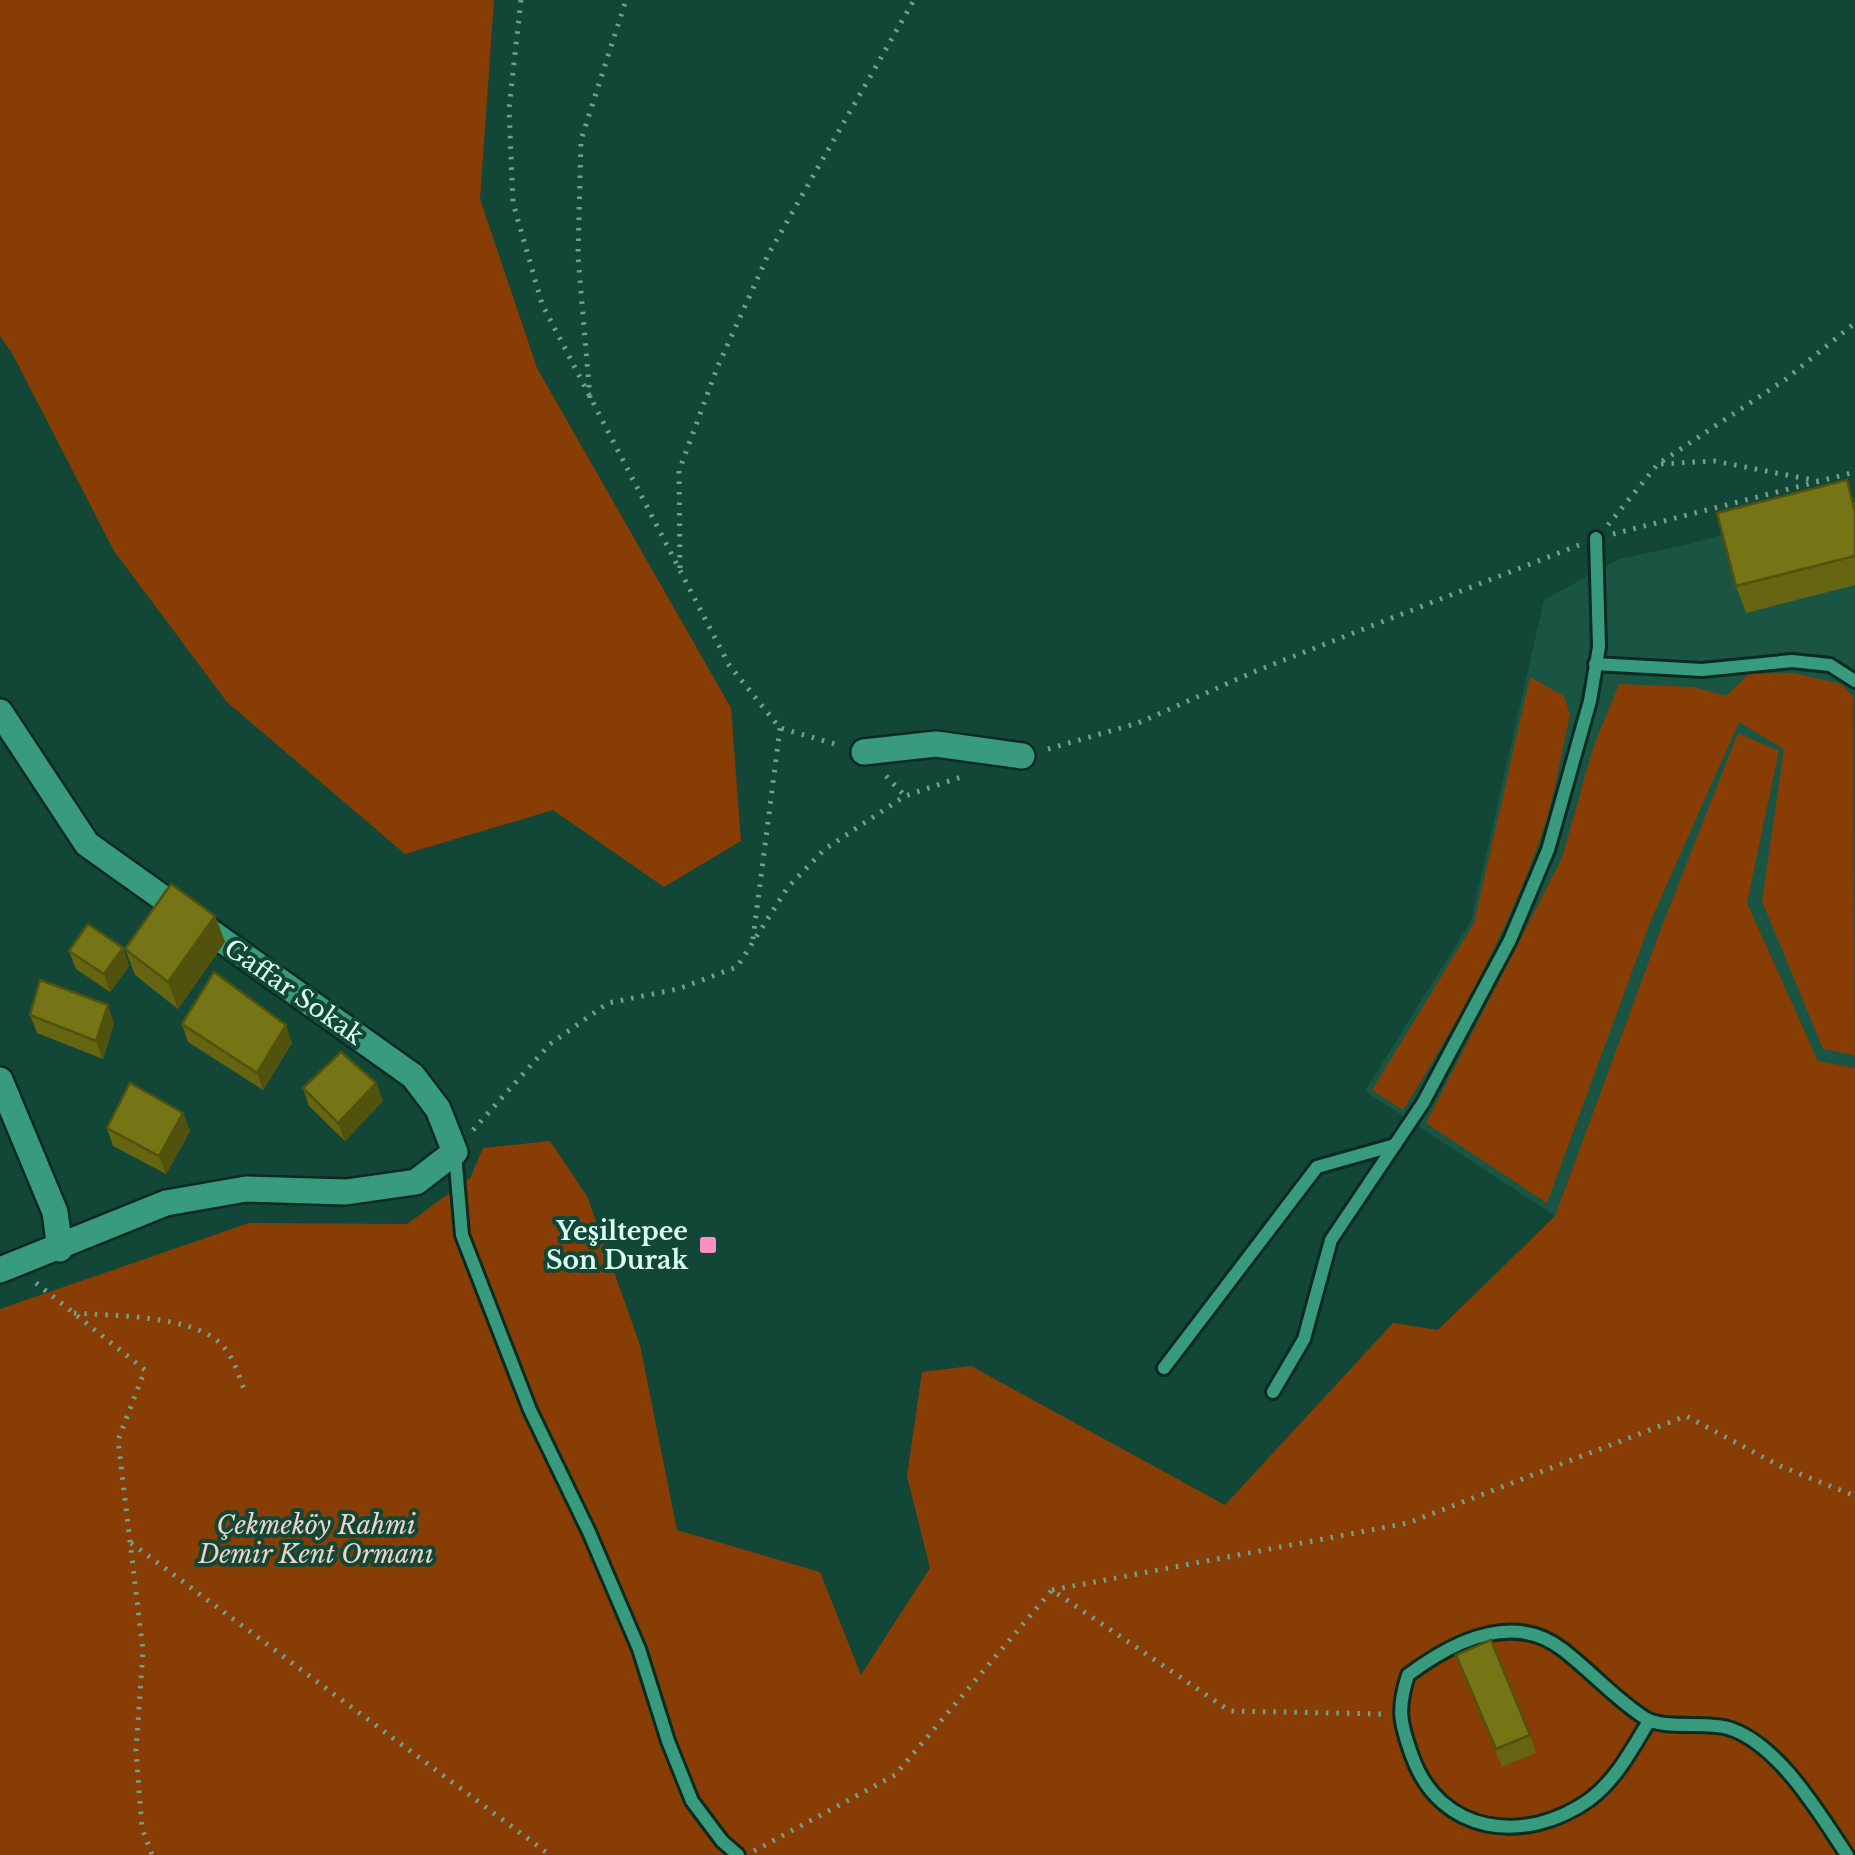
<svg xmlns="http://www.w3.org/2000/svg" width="1855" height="1855" font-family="'Libre Baskerville',serif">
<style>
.built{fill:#1a5544}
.green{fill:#873d04}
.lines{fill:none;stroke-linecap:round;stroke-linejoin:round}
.service-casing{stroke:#0b2a20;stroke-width:18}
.minor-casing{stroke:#0b2a20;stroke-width:30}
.path{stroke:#739f90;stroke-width:5;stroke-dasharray:2.5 8;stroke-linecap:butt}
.service{stroke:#399b7d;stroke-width:12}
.minor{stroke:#399b7d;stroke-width:25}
.wall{fill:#656512}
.shaded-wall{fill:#52520f}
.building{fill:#757515;stroke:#52520f;stroke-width:2.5}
.poi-dot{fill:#fb8fc4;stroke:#124737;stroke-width:4}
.labels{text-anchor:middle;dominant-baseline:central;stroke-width:8;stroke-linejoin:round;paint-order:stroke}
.street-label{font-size:25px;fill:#dbfef1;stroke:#124737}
.poi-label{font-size:25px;font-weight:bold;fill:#dbfef1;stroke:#124737;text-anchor:end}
.park-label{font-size:25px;font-style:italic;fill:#eed4c7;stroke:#124737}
</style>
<rect width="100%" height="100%" fill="#124737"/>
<!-- built -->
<path class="built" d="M1855,497V1068L1818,1062L1747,903L1779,752L1660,931L1555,1216L1365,1091L1471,921L1544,600L1619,559L1690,544Z"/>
<!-- green -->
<g class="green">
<path d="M0,0H494L480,199L537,368L731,708L741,841L664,887L553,810L405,854L227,702L114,551L12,353L0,336Z"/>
<path d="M1794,673L1841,684L1853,697L1855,1055L1823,1049L1762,901L1784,749L1739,722L1651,920L1547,1203L1426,1123L1562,858L1593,748L1619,684L1693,687L1726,696L1749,674Z"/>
<path d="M1530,677L1564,696L1570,715C1560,757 1554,802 1539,842C1505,936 1456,1026 1403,1110L1372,1090L1474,923Z"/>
<path d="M1738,733L1779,751L1747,903L1818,1061L1855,1068V1855H0V1309L249,1223L407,1224L470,1178L483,1148L550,1141L587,1196L640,1345L677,1530L820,1572L861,1675L930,1568L907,1476L922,1372L971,1366L1225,1505L1393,1323L1438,1330L1555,1216L1660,931Z"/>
</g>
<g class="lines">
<!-- service casing -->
<g class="service-casing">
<g id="service">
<path d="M1595,664L1702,670L1792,661L1830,665L1855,681"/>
<path d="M455,1154L462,1235L530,1410L589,1532L639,1649L668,1741L692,1801L722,1841L738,1855"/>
<path d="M1164,1368L1317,1167L1395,1145"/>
<path d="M1273,1392L1304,1339L1331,1240L1423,1103L1510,940L1548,850L1590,701L1599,647L1596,538"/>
<path d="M1649,1721C1632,1749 1616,1780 1589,1800C1525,1845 1440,1835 1412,1756C1400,1723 1397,1709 1408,1675C1452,1642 1512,1611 1562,1649C1591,1671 1615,1699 1645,1718C1663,1730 1706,1721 1728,1728C1778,1743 1819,1813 1847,1855"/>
</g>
</g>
<!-- minor casing -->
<g class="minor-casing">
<g id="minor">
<path d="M0,712L87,844L413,1076L438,1109L455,1152L416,1182L346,1192L246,1189L166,1203L0,1270"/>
<path d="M864,752L936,744L1022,756"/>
<path d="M0,1080L55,1212L60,1249"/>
</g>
</g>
<!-- path -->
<g class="path">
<path d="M521,0L509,108L513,203L542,304L729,665L780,728L842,746"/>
<path d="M590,398L578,256L581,140L626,0"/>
<path d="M1661,464L1714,461L1818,481"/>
<path d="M1608,525L1658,464L1786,379L1855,323"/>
<path d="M1613,534L1855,472"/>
<path d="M680,568L679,471L717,368L769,253L914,0"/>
<path d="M1048,749L1138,723L1256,671L1579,545"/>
<path d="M886,776L905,796"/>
<path d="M753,939L780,728"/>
<path d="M473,1130L550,1044L608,1003L678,989L737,967L788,887L825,849L905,796L961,777"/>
<path d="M36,1283L145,1370L118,1440L143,1651L136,1751L142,1828L152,1855"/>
<path d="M74,1313C113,1316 190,1315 220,1343C233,1355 239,1376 245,1392"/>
<path d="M131,1543L550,1855"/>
<path d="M1052,1590L1408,1523L1686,1416L1780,1466L1855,1496"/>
<path d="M754,1851L895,1775L1052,1590L1230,1711L1381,1714"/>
</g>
<!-- service -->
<use href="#service" class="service"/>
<!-- minor -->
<use href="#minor" class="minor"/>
</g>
<!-- wall -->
<g class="wall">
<path d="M1855,502V585L1746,613L1736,586Z"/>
<path d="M215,916L225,942L178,1009L135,975L125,949Z"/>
<path d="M123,948L129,966L110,992L76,969L69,951Z"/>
<path d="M30,1015L114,1023L103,1059L37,1033Z"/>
<path d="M182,1024L292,1043L263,1090L188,1042Z"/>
<path d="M376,1083L383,1101L345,1141L309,1106L303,1088Z"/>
<path d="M183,1113L190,1131L166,1174L113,1146L107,1128Z"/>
<path d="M1456,1655L1530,1735L1536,1753L1502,1767Z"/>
</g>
<!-- shaded-wall -->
<g class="shaded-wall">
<path d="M215,916L225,942L178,1009L168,982Z"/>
<path d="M123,948L129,966L110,992L104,974Z"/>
<path d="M108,1005L114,1023L103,1059L96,1041Z"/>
<path d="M286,1025L292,1043L263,1090L257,1073Z"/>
<path d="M376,1083L383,1101L345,1141L338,1123Z"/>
<path d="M183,1113L190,1131L166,1174L159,1156Z"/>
</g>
<!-- building -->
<g class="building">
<path d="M1847,480L1855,512V556L1736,586L1717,513Z"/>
<path d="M171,884L215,916L168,982L125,949Z"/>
<path d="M88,924L123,948L104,974L69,951Z"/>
<path d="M214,972L286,1025L257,1073L182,1024Z"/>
<path d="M40,980L108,1005L96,1041L30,1015Z"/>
<path d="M341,1052L376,1083L338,1123L303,1088Z"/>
<path d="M130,1083L183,1113L159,1156L107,1128Z"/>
<path d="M1491,1640L1530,1735L1496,1749L1456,1655Z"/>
</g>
<!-- markers -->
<rect class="poi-dot" x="698" y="1235" width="20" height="20" rx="5"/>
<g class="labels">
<!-- street labels -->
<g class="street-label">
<text transform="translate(294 992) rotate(35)">Gaffar Sokak</text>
</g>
<!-- poi labels -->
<g class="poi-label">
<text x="688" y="1231">Yeşiltepee<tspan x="688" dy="29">Son Durak</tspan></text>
</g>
<!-- park labels -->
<g class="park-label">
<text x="316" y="1525">Çekmeköy Rahmi<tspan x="316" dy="29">Demir Kent Ormanı</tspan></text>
</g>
</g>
</svg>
